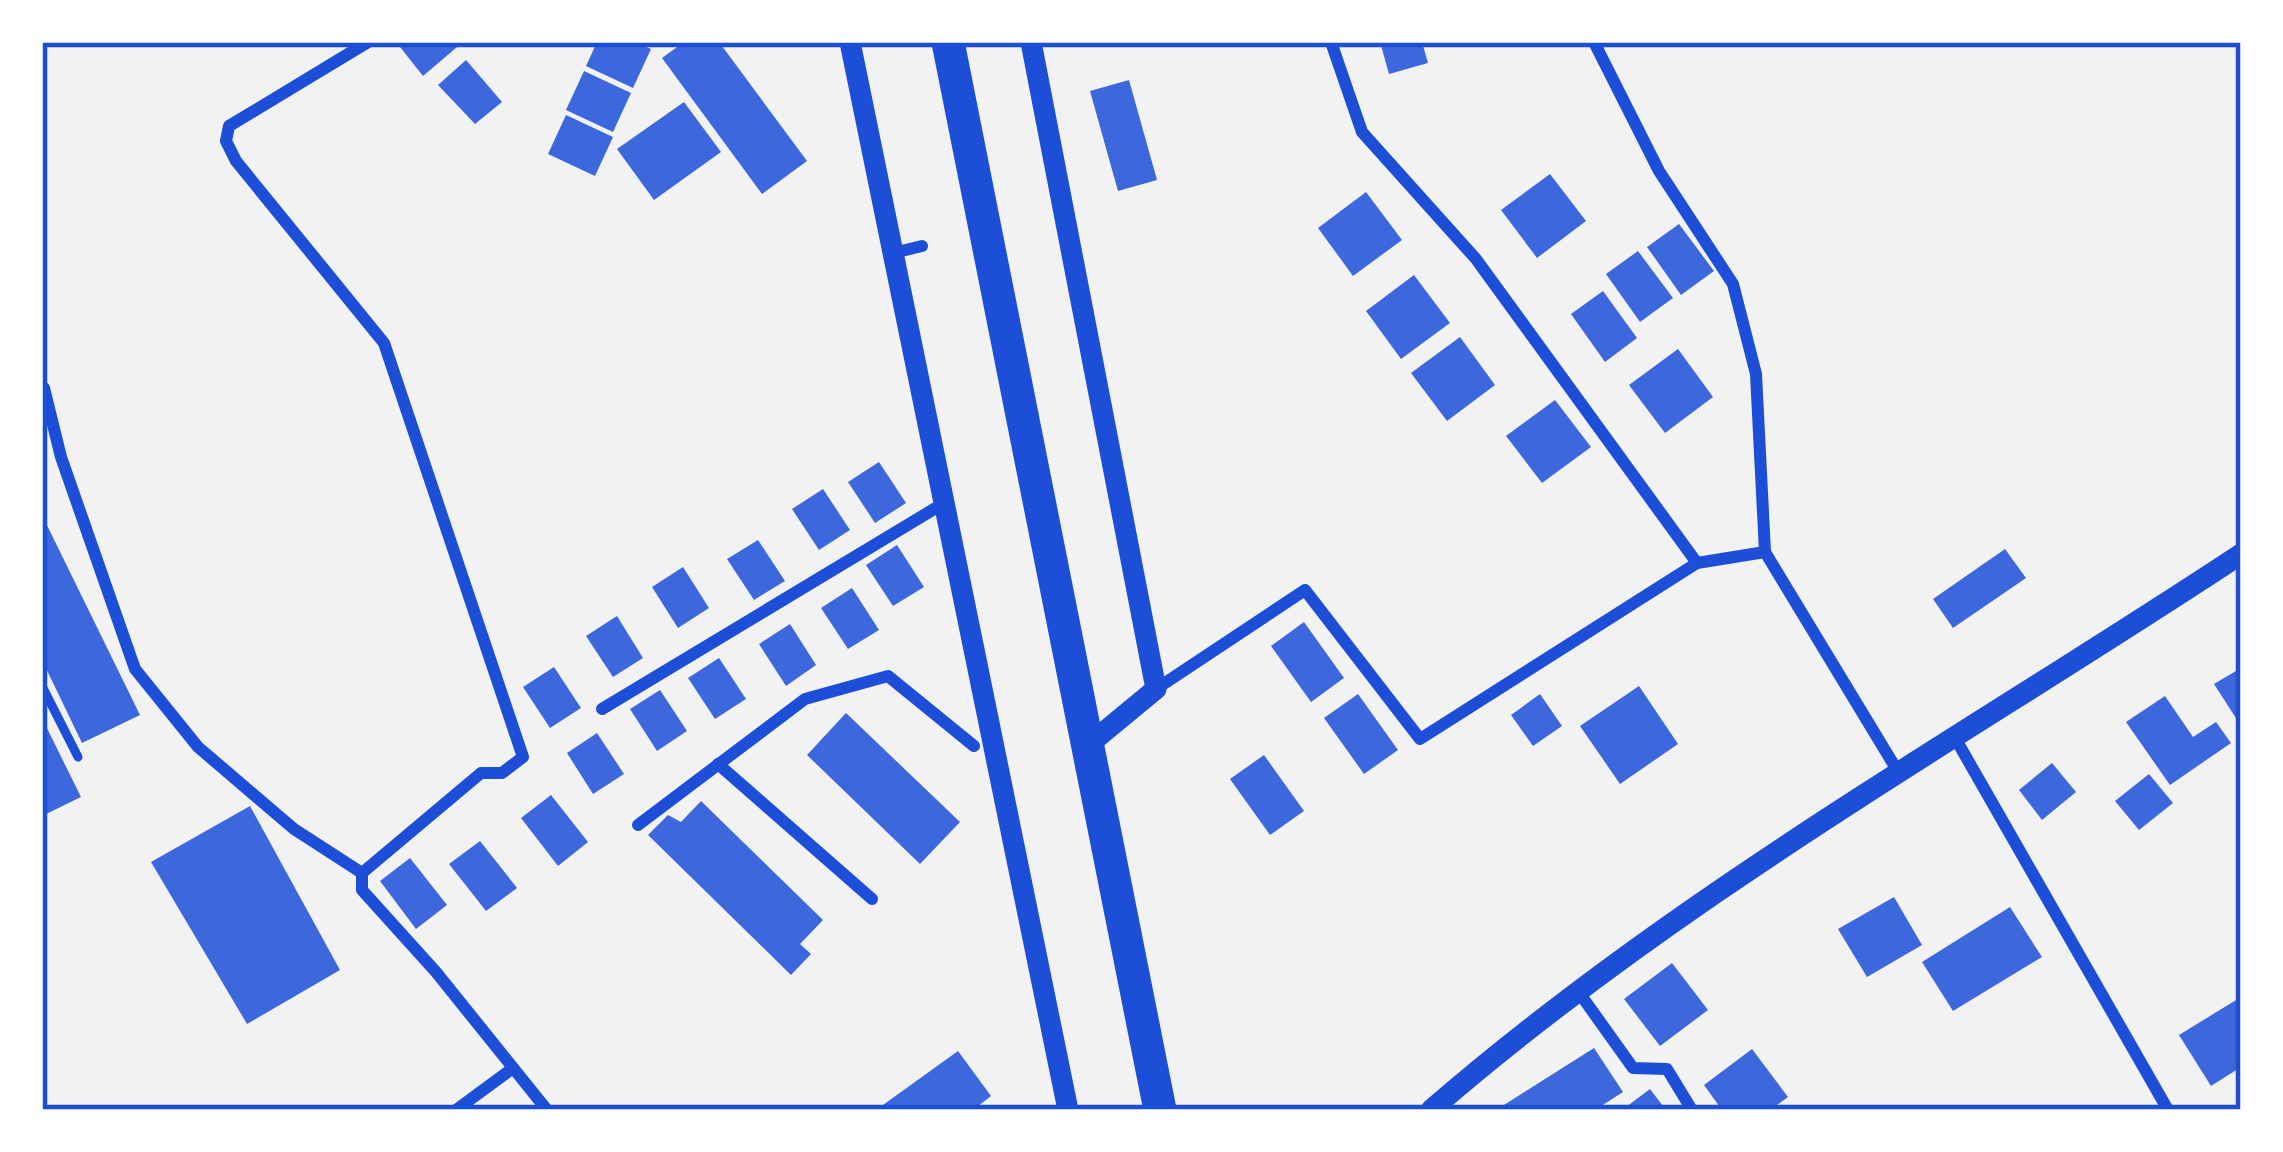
<svg xmlns="http://www.w3.org/2000/svg" width="2283" height="1152" font-family="'Source Serif 4',serif">
<style>
.building{fill:#3d67dc}
.lines{fill:none;stroke-linecap:round;stroke-linejoin:round}
.service{stroke:#1d4ed8;stroke-width:9}
.minor{stroke:#1d4ed8;stroke-width:12}
.tertiary{stroke:#1d4ed8;stroke-width:21}
.trunk{stroke:#1d4ed8;stroke-width:33}
.neatline{fill:none;stroke:#1d4ed8;stroke-width:4.5}
</style>
<rect width="100%" height="100%" fill="#f2f2f2"/>
<!-- building -->
<g class="building">
<path d="M406,42H463L423,76L400,47Z"/>
<path d="M597,42H636L651,49L633,88L586,66Z"/>
<path d="M684,42H719L807,161L762,194L662,58Z"/>
<path d="M1380,42H1422L1428,63L1389,74Z"/>
<path d="M466,60L502,102L475,124L438,85Z"/>
<path d="M584,71L631,93L613,132L566,110Z"/>
<path d="M1129,80L1157,180L1118,191L1090,91Z"/>
<path d="M684,102L721,152L654,200L617,149Z"/>
<path d="M566,115L613,137L595,176L548,154Z"/>
<path d="M1550,174L1586,221L1537,258L1501,210Z"/>
<path d="M1366,192L1402,240L1353,276L1318,228Z"/>
<path d="M1679,224L1714,271L1681,295L1647,247Z"/>
<path d="M1638,251L1673,298L1640,322L1606,274Z"/>
<path d="M1414,275L1450,323L1401,359L1366,311Z"/>
<path d="M1603,291L1637,338L1605,362L1571,314Z"/>
<path d="M1460,337L1495,385L1447,421L1411,373Z"/>
<path d="M1678,349L1713,397L1665,433L1629,385Z"/>
<path d="M1555,400L1591,447L1542,483L1506,436Z"/>
<path d="M879,462L906,503L875,523L848,482Z"/>
<path d="M823,489L850,530L819,550L792,509Z"/>
<path d="M42,515L140,715L82,743L42,660Z"/>
<path d="M758,540L785,581L754,600L727,559Z"/>
<path d="M897,545L924,587L893,606L866,565Z"/>
<path d="M2005,549L2026,578L1953,628L1933,599Z"/>
<path d="M683,567L709,608L678,628L652,587Z"/>
<path d="M852,588L879,630L848,649L821,608Z"/>
<path d="M617,616L643,658L613,677L586,636Z"/>
<path d="M1304,622L1344,678L1311,702L1271,646Z"/>
<path d="M790,624L816,665L786,686L759,644Z"/>
<path d="M719,658L746,699L715,719L688,678Z"/>
<path d="M554,667L581,708L550,728L523,687Z"/>
<path d="M2241,668V726L2214,684Z"/>
<path d="M1639,686L1678,744L1620,784L1580,726Z"/>
<path d="M660,690L687,731L657,751L630,709Z"/>
<path d="M1358,694L1398,750L1364,774L1324,718Z"/>
<path d="M1540,694L1562,726L1533,746L1511,715Z"/>
<path d="M2165,696L2193,737L2216,722L2231,743L2170,785L2126,722Z"/>
<path d="M846,713L960,822L920,864L807,755Z"/>
<path d="M42,718L81,797L42,816Z"/>
<path d="M597,733L624,774L593,794L567,753Z"/>
<path d="M1264,755L1304,811L1270,835L1230,779Z"/>
<path d="M2052,763L2076,792L2042,820L2019,790Z"/>
<path d="M2149,774L2173,803L2139,830L2115,801Z"/>
<path d="M551,795L588,842L558,866L521,818Z"/>
<path d="M701,801L823,920L800,944L811,954L791,975L648,835L668,815L681,822Z"/>
<path d="M250,806L340,970L247,1024L151,862Z"/>
<path d="M480,841L517,888L486,911L449,864Z"/>
<path d="M410,858L447,905L416,929L380,881Z"/>
<path d="M1894,897L1922,945L1867,977L1838,929Z"/>
<path d="M2010,907L2042,957L1953,1011L1922,962Z"/>
<path d="M1672,963L1708,1010L1660,1046L1624,999Z"/>
<path d="M2241,997V1067L2211,1086L2179,1035Z"/>
<path d="M1594,1048L1623,1092L1595,1110H1496Z"/>
<path d="M1752,1049L1788,1097L1770,1110H1722L1704,1085Z"/>
<path d="M958,1051L991,1096L973,1110H876Z"/>
<path d="M1650,1089L1666,1110H1622Z"/>
</g>
<g class="lines">
<!-- service -->
<path class="service" d="M42,686L78,757"/>
<!-- minor -->
<g class="minor">
<path d="M368,42L229,126L226,141L236,161L384,343L523,757L502,773H481L362,873V890L436,972L547,1110"/>
<path d="M1331,42L1362,132L1476,259L1697,563L1765,552"/>
<path d="M1594,42L1659,171L1733,284L1756,374L1765,552L1897,770"/>
<path d="M893,253L922,246"/>
<path d="M44,388L61,457L135,669L198,747L294,829L362,873"/>
<path d="M1156,689L1305,590L1420,739L1697,563"/>
<path d="M602,709L944,503"/>
<path d="M1954,736L2168,1110"/>
<path d="M718,764L872,899"/>
<path d="M638,825L805,699L888,676L974,746"/>
<path d="M1578,991L1633,1068L1667,1069L1692,1110"/>
<path d="M456,1110L513,1068"/>
</g>
<!-- tertiary -->
<g class="tertiary">
<path d="M850,42L1068,1110"/>
<path d="M1031,42L1156,689L1087,746"/>
<path d="M1431,1110C1680,894 1967,735 2241,554"/>
</g>
<!-- trunk -->
<path class="trunk" d="M948,42L1160,1110"/>
</g>
<!-- border -->
<rect width="2283" height="1152" fill="none" stroke="#ffffff" stroke-width="90"/>
<rect x="45" y="45" width="2193" height="1062" class="neatline"/>
</svg>
